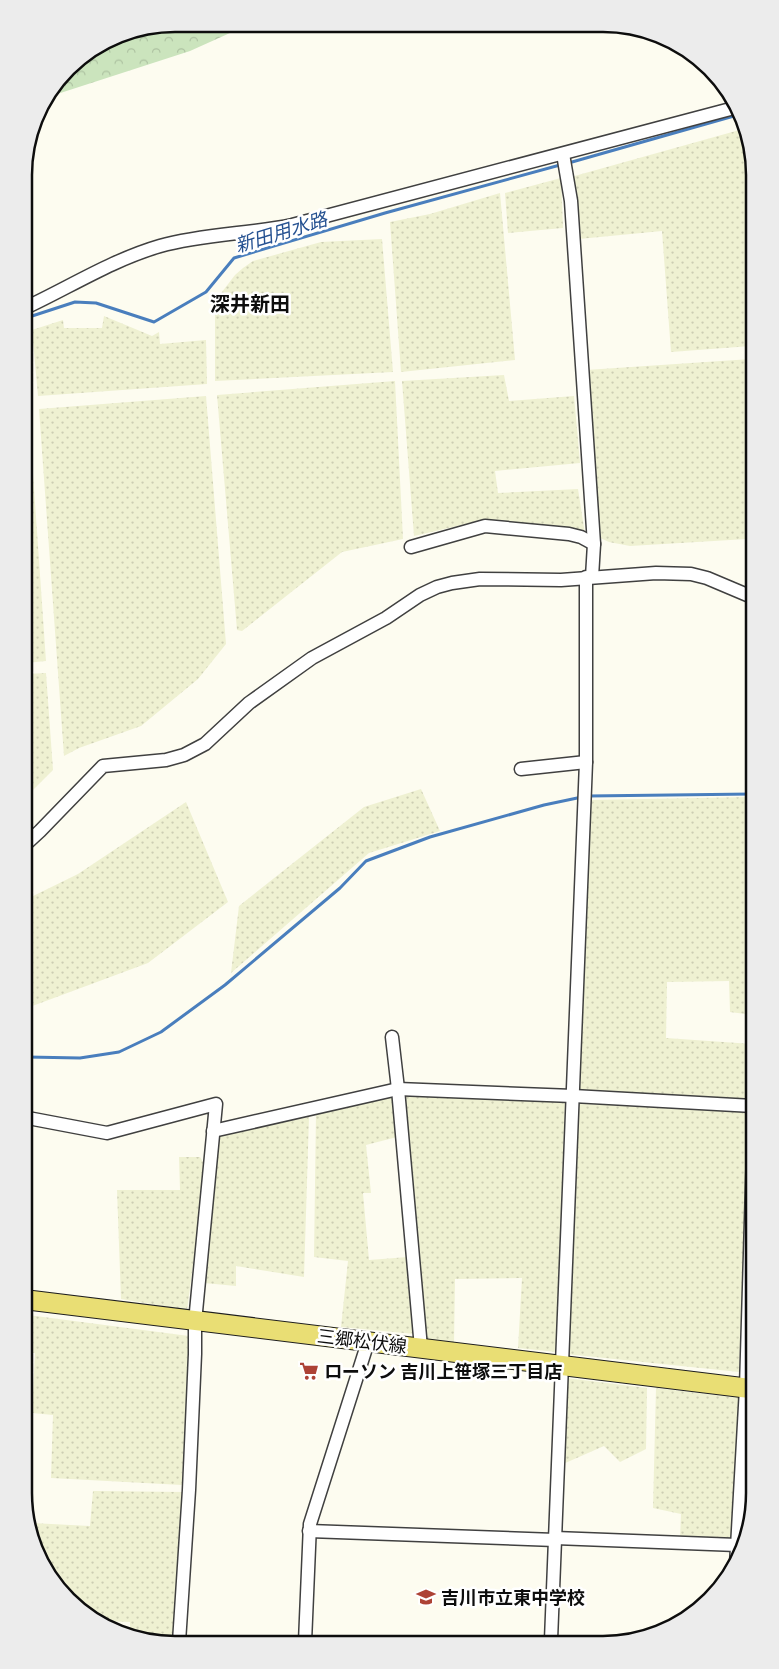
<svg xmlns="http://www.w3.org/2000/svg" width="779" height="1669" font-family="'IBM Plex Serif','Noto Sans JP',serif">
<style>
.farmland{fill:url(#farmland-dots)}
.park{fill:url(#park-crowns)}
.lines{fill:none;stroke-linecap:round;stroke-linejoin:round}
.stream{stroke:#497ebd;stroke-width:3}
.minor-casing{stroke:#404040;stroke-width:15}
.primary-casing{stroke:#1e1e1e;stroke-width:21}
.minor{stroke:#fff;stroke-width:12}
.primary{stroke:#e9de74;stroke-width:19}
.labels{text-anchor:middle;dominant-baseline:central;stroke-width:5;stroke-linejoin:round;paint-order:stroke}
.street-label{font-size:18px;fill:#0d0d0d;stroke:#fff}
.poi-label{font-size:18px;font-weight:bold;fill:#0d0d0d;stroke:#fff;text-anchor:start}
.water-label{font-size:19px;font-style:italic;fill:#255191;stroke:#fff}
.quarter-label{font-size:20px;font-weight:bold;fill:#0d0d0d;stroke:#fff}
.rim{fill:none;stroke:#0d0d0d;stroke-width:2.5}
</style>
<defs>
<pattern id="farmland-dots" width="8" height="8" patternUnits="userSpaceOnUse" patternTransform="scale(1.25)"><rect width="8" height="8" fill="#eff1d2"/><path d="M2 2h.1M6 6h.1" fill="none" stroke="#cccdb3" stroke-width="1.8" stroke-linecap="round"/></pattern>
<pattern id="park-crowns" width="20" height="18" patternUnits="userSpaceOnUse" patternTransform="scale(1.25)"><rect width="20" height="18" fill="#cbe4bd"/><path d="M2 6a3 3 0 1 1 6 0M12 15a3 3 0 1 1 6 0" fill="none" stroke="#adc2a1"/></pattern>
</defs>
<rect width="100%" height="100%" fill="#fdfcf0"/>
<!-- farmland -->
<g class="farmland">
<path d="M743,129L750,225L751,346L671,352L662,231L579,239L571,177Z"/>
<path d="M561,178L563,228L508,233L505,193Z"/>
<path d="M500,193L515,360L401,372L390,222L430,214Z"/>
<path d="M382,239L393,372L215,381V301L235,275L243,268L253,261L321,242Z"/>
<path d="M104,316L152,336L159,332L160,344L206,340L207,384L38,396L32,330L63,320L64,328H102Z"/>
<path d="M751,359V540L747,539L630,546L609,542L598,537L586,370Z"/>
<path d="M504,375L509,401L574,396L580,463L495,471L498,493L578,489L585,534L540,525L497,520L470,523L414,536L402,381Z"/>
<path d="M25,381L32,463H25Z"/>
<path d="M395,381L403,539L342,552L242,631L237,630L217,395Z"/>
<path d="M206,396L226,644L198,679L141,726L79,748L64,756L39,409Z"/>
<path d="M25,474H33L46,661L26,663Z"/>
<path d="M46,673L53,770L26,797V674Z"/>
<path d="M421,789L440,831L369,853L231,973L239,906L364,807Z"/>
<path d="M752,797L753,1015L730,1012L729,981L667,982L666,1038L752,1044L750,1100L579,1093L591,800Z"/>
<path d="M186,802L228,902L148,963L27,1008V899L78,874Z"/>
<path d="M395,1093L397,1137L366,1145L371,1193H363L369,1260L408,1257L415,1334L341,1327L348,1261L314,1257L316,1113Z"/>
<path d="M403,1094L565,1100L556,1352L518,1348L522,1278L455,1279L454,1344L425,1340Z"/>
<path d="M577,1104L750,1109L739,1372L566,1354Z"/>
<path d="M309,1117L304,1277L236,1266V1286L204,1283L219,1136Z"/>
<path d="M179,1157H200L206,1167L187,1310L121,1299L117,1190H180Z"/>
<path d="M28,1315L189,1336L182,1485L51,1478L53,1415L32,1413L35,1353H28Z"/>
<path d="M566,1378L647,1388L646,1449L620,1462L604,1446L563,1464Z"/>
<path d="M656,1388L741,1398L735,1539H680L681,1514L653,1508Z"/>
<path d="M749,1464L755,1465V1504L745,1543Z"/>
<path d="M93,1491L184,1492L177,1642H146L130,1635V1622L102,1621L75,1607L49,1578L29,1533V1500L32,1523L90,1526Z"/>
</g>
<!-- park -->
<path class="park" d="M175,24H250L190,51L48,97L75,62L118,35Z"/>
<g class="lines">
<!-- stream -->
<g class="stream">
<path d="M572,162L741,114"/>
<path d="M29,317L75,302L96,303L154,322L206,292L234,258L385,213L560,165"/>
<path d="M588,796L752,794"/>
<path d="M27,1057L80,1058L119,1052L161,1032L225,985L340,888L366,861L430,837L544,805L582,797"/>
</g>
<!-- minor casing -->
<g class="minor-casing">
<g id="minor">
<path d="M563,154L571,201L594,544L592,577"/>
<path d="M25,308C70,287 112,260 160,246C203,234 249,234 292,225L738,107"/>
<path d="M411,547L485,526L569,534L581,537L594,544"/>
<path d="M521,769L586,762"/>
<path d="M27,843L40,831L103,766L166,760L184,755L205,744L249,703L312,658L386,618L420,595L437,587L452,583L480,579L561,580L656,573L691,574L707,578L752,597"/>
<path d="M392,1037L398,1089L421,1348"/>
<path d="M28,1118L107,1133L216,1104L195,1322V1354L189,1490L179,1642"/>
<path d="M213,1131L398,1089L573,1096L753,1106"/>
<path d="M309,1531L555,1540"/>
<path d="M555,1538L737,1545"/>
<path d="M736,1565L746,1388L754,1119"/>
<path d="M551,1640L586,762V577"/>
<path d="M305,1642L310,1524L368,1342"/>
</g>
</g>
<!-- primary casing -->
<g class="primary-casing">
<path id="primary" d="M28,1300L754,1389"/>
</g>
<!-- minor -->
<use href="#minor" class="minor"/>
<!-- primary -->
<use href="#primary" class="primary"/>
</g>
<!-- icons -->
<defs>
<g id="supermarket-bare" transform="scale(1.5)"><path d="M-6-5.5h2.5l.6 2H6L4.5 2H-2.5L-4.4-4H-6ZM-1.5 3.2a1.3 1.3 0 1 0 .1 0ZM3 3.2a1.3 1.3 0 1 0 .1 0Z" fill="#ad4235" stroke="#fff" stroke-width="2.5" paint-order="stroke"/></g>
<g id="school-bare" transform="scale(1.5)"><path d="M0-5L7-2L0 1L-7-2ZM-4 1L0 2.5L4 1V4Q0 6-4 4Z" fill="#ad4235" stroke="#fff" stroke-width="2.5" paint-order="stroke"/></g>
</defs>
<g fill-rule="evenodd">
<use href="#supermarket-bare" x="309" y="1371"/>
<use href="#school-bare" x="426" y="1597"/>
</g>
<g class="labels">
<!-- street labels -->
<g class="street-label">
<text transform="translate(362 1341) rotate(7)">三郷松伏線</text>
</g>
<!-- poi labels -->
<g class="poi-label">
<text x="324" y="1371">ローソン 吉川上笹塚三丁目店</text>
<text x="441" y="1597">吉川市立東中学校</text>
</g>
<!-- water labels -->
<g class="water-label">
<text transform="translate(281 232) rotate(-17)">新田用水路</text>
</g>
<!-- quarter labels -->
<g class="quarter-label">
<text x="250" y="303">深井新田</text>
</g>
</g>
<!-- crop -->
<path d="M0 0H779V1669H0ZM175 32H603A143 143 0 0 1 746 175V1493A143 143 0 0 1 603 1636H175A143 143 0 0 1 32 1493V175A143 143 0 0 1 175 32Z" fill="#ececec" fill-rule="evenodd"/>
<path class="rim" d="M175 32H603A143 143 0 0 1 746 175V1493A143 143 0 0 1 603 1636H175A143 143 0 0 1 32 1493V175A143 143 0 0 1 175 32Z"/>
</svg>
